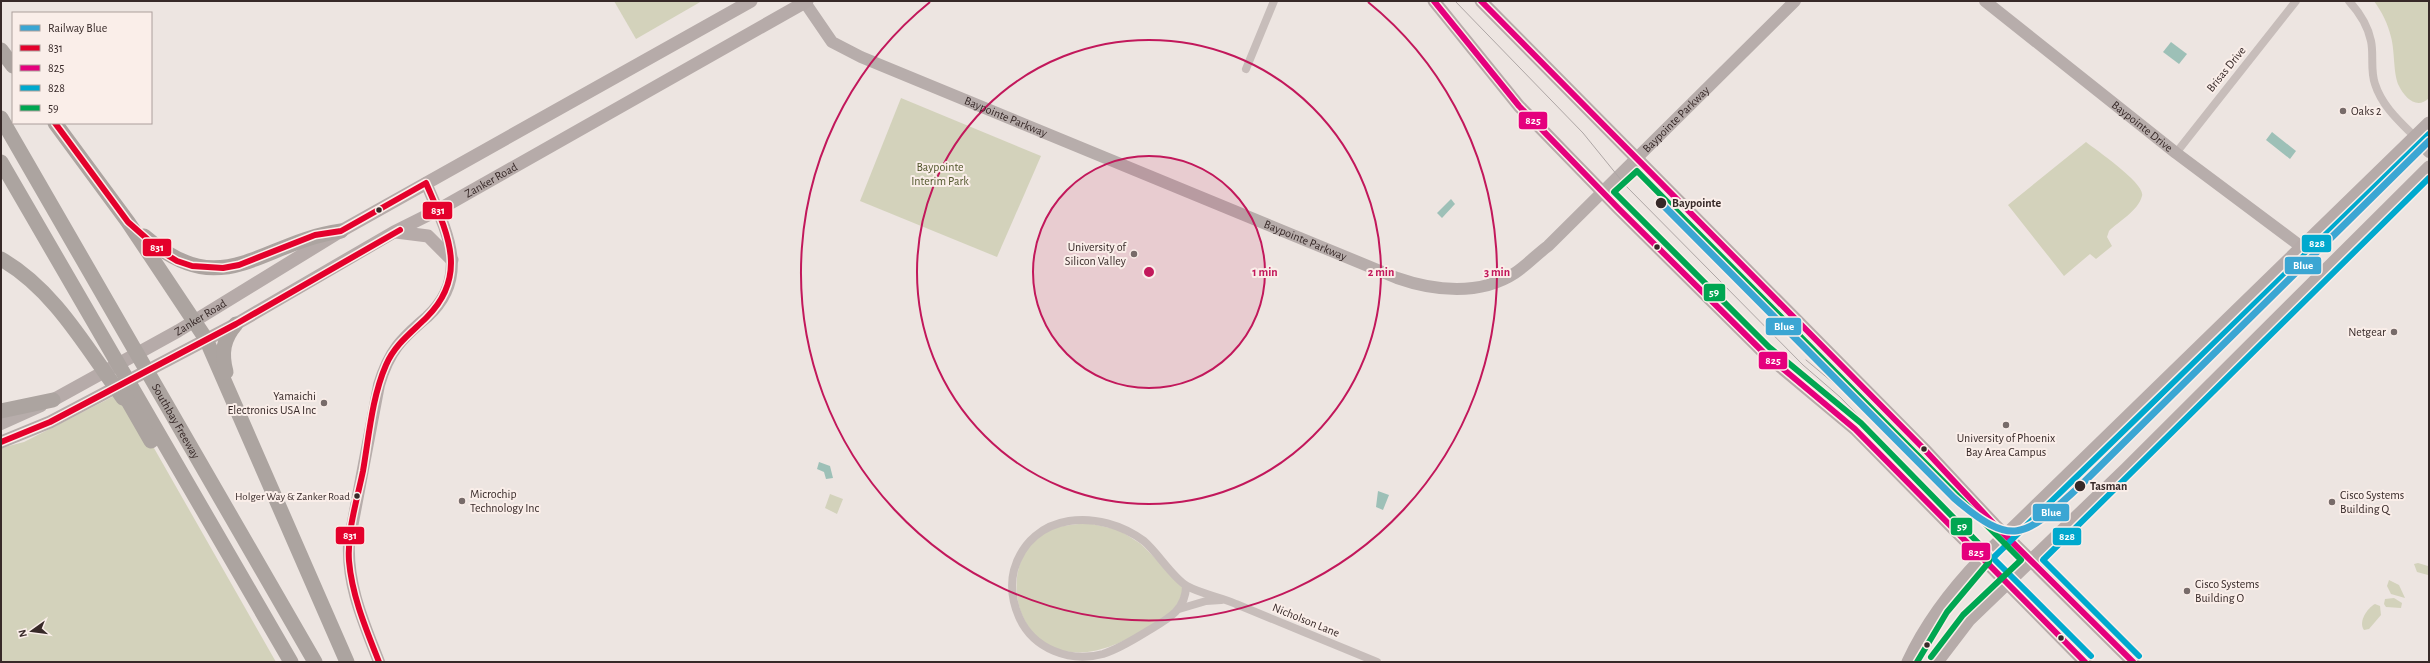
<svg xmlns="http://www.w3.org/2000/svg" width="2430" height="663" font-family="'Alegreya Sans',sans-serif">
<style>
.green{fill:#d3d2bb}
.water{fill:#9dc0b7}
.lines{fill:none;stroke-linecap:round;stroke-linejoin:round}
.street{stroke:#c7bdba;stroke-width:8}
.secondary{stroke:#b7adab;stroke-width:12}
.primary{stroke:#b6aba9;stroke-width:13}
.highway{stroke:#aca4a0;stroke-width:15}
.tram{stroke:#aea6a5;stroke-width:1}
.bus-1-casing{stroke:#faeee9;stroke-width:9}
.bus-2-casing{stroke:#faeee9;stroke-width:9}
.bus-3-casing{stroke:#faeee9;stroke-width:9}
.bus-4-casing{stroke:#faeee9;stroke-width:9}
.bus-1{stroke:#e4002b;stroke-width:6}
.bus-2{stroke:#e5007d;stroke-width:6}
.bus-3{stroke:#00a9ce;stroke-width:6}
.bus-4{stroke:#00a651;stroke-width:6}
.rail-1-casing{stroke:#faeee9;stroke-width:10}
.rail-1{stroke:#3ba6d3;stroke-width:7}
.ring{fill:none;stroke:#c2185b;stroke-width:2}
.poi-dot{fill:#776b69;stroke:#faeee9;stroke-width:1.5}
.stop-dot{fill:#372928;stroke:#faeee9;stroke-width:1.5}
.labels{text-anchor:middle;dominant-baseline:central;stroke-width:4;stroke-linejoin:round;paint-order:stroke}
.bus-label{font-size:11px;fill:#372928;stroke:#faeee9;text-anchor:end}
.street-label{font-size:12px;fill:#372928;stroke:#faeee9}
.poi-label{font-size:12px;fill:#372928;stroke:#faeee9;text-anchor:start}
.park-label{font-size:12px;fill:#51562b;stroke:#faeee9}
.stop-label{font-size:12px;font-weight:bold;fill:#372928;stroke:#faeee9;text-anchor:start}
.centre{fill:#c2185b;stroke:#faeee9;stroke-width:2}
.ring-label{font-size:12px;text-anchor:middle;font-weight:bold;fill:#c2185b;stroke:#faeee9;stroke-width:4;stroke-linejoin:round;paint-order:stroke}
.line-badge{stroke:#faeee9;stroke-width:1.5}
.badge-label{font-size:11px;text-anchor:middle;font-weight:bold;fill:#fff}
</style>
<rect width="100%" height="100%" fill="#ede5e1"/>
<!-- green -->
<g class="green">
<path d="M614,1H702L636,39Z"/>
<path d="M2374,1H2429V98C2417,110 2405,98 2399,86C2393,74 2395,51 2391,37C2388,24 2382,12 2374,1Z"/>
<path d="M901,98L1041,156L997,257L860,201Z"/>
<path d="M2086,142C2096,150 2146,184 2142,196C2138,211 2119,221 2109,231L2107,237L2112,246L2096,259L2090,254L2064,276L2008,205Z"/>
<path d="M122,392L276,662H1V448L24,442Z"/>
<path d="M830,494L843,499L837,514L825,508Z"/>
<path d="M1088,523L1119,530L1141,544L1183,586C1181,610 1164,617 1145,629C1124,642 1097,655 1071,652C1014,647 998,567 1041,534C1054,525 1073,525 1088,523Z"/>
<path d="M2418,563L2428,566V575L2417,572L2414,564Z"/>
<path d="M2389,580L2399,585L2405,598L2391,594L2387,586Z"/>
<path d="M2394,598L2402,603L2401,608L2386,607L2384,604L2385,599Z"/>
<path d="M2375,604L2380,606L2381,615L2369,629L2364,630C2358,622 2367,608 2375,604Z"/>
</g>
<!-- water -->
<g class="water">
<path d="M2171,42L2187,54L2179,64L2163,52Z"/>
<path d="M2272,132L2296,151L2290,159L2266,140Z"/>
<path d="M1451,199L1455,204L1442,218L1437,213Z"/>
<path d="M819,462L830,466L833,478L826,479L824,472L817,469Z"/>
<path d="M1378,491L1389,495L1383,510L1376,507Z"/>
</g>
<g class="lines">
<!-- street -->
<g class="street">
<path d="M2349,1C2359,12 2368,26 2371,41C2374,55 2370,70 2375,84C2382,106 2399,121 2415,137"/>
<path d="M1246,69L1274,1"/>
<path d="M2176,153L2296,1"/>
<path d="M1186,586C1186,611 1166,620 1146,632C1133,640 1118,649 1103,654C1070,663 1033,649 1019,617C1013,603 1010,586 1014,570C1031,511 1100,508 1144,541C1158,553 1173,578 1187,586C1201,594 1221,597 1236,604C1283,623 1330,643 1377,662"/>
<path d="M1179,609L1206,601L1221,600"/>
</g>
<!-- secondary -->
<g class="secondary">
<path id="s1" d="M804,1L832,42L861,57L1397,278C1434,291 1480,296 1515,273C1527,265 1537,254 1548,246L1795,1"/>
<path id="s2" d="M1985,1L2176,153L2303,248"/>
<path d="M2415,137L2429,152"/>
<path d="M1,424L41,406"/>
<path d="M379,662C364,623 347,586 349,543L379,385C389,351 401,339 427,317C472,276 446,230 426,183"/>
</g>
<!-- primary -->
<g class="primary">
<path d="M1434,1L1519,106L1619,209L1764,353L1855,429L2085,662"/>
<path d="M1481,1L1924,449L1994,524L2133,662"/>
<path d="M396,232L428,236L452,260"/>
<path id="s3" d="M53,400L178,331L341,231L751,1"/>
<path id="s4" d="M1,442L50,422L236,324L394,232L438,210L807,1"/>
<path d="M1908,662C1926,623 1952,589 1982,558L2429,123"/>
<path d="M1937,662L1969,620L2126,469L2429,167"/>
</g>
<!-- highway -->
<g class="highway">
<path d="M1,50L13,66"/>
<path id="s5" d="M1,118L315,662"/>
<path d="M55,123L128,222L206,339L347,662"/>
<path d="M1,162L291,662"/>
<path d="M144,236C223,305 260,242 341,231"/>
<path d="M1,259C55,290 87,349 123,398"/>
<path d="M226,372C221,353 223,339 236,324"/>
<path d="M120,387L151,441"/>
<path d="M1,411L53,400"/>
</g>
<!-- tram -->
<g class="tram">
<path d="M1455,1L1583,133L1626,186L1803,365L1840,397L1880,438"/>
<path d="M1806,360L1861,406"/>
</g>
<!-- bus-1 casing -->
<g class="bus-1-casing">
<g id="bus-1">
<path d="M55,123L128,222L162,252L177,261L192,266L223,268L239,265L315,235L341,231L426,183C446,230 470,274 427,317C412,332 395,344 386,365C372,397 369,436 363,471C357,500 347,531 349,561C352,596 366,629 379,662"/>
<path d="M1,442L50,422L236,324L400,230"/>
</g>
</g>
<!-- bus-2 casing -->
<g class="bus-2-casing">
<g id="bus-2">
<path d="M1434,1L1519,106L1619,209L1764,353L1855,429L2085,662"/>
<path d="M1481,1L1924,449L1994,524L2133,662"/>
</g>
</g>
<!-- bus-3 casing -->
<g class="bus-3-casing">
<g id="bus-3">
<path d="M2091,656L1993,558L2429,134"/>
<path d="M2139,656L2043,560L2429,178"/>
</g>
</g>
<!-- bus-4 casing -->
<g class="bus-4-casing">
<path id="bus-4" d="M1917,662L1947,612L1989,562V554L1861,423L1769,347L1614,192L1637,171L2021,560L1963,615L1931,657"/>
</g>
<!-- bus-1 -->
<use href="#bus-1" class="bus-1"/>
<!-- bus-2 -->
<use href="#bus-2" class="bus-2"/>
<!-- bus-3 -->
<use href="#bus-3" class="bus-3"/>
<!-- bus-4 -->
<use href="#bus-4" class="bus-4"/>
<!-- rail-1 casing -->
<g class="rail-1-casing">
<path id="rail-1" d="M1659,201L1954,498C2015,551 2026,535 2080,486L2429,141"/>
</g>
<!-- rail-1 -->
<use href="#rail-1" class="rail-1"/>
</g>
<!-- distance rings -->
<circle cx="1149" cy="272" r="116" fill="#c2185b" fill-opacity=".12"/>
<g class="ring">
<circle cx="1149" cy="272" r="116"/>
<circle cx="1149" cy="272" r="232"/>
<path d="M1368 2A348 348 0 1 1 930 2"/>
</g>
<!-- markers -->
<g class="poi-dot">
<circle cx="2343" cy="111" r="4"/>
<circle cx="1134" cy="254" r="4"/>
<circle cx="2394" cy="332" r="4"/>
<circle cx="324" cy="403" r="4"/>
<circle cx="2006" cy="425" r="4"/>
<circle cx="462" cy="501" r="4"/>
<circle cx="2332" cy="502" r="4"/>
<circle cx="2187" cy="591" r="4"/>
</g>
<g class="stop-dot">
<circle cx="1661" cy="203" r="6"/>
<circle cx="379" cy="210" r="3.5"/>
<circle cx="1657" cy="247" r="3.5"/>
<circle cx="1924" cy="449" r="3.5"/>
<circle cx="2080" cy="486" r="6"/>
<circle cx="357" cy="496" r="3.5"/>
<circle cx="2061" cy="638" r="3.5"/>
<circle cx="1927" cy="645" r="3.5"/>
</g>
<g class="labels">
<!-- bus labels -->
<g class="bus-label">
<text x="350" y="496">Holger Way &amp; Zanker Road</text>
</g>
<!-- street labels -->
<g class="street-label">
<text transform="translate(2226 69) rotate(-51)">Brisas Drive</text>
<text stroke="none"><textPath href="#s1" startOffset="239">Baypointe Parkway</textPath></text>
<text stroke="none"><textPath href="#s1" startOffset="1007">Baypointe Parkway</textPath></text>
<text stroke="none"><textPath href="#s2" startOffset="201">Baypointe Drive</textPath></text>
<text stroke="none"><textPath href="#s4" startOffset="556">Zanker Road</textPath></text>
<text stroke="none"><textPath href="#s1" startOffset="563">Baypointe Parkway</textPath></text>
<text stroke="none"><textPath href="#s3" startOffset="169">Zanker Road</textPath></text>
<text stroke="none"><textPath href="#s5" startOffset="350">Southbay Freeway</textPath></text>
<text transform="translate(1306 620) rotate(22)">Nicholson Lane</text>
</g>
<!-- poi labels -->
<g class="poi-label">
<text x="2351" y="111">Oaks 2</text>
<text x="1126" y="247" text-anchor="end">University of<tspan x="1126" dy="14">Silicon Valley</tspan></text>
<text x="2386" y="332" text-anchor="end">Netgear</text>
<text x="316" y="396" text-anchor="end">Yamaichi<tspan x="316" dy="14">Electronics USA Inc</tspan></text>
<text x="2006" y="438" text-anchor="middle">University of Phoenix<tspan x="2006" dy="14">Bay Area Campus</tspan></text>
<text x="470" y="494">Microchip<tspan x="470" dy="14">Technology Inc</tspan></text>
<text x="2340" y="495">Cisco Systems<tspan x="2340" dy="14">Building Q</tspan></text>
<text x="2195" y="584">Cisco Systems<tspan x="2195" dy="14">Building O</tspan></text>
</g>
<!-- park labels -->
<g class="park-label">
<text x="940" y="167">Baypointe<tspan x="940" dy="14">Interim Park</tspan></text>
</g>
<!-- stop labels -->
<g class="stop-label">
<text x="1672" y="203">Baypointe</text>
<text x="2090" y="486">Tasman</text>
</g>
</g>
<circle cx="1149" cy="272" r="6" class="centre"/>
<g class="ring-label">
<text x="1265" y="276">1 min</text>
<text x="1381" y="276">2 min</text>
<text x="1497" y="276">3 min</text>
</g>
<g class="line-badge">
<rect x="1518" y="111" width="30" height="19" rx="4" fill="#e5007d"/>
<rect x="422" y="201" width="31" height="19" rx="4" fill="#e4002b"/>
<rect x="2301" y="234" width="31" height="19" rx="4" fill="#00a9ce"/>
<rect x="142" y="238" width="30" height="19" rx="4" fill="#e4002b"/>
<rect x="2284" y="256" width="38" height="19" rx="4" fill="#3ba6d3"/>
<rect x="1703" y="283" width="23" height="19" rx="4" fill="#00a651"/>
<rect x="1765" y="317" width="37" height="19" rx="4" fill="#3ba6d3"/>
<rect x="1758" y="351" width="30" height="19" rx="4" fill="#e5007d"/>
<rect x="2032" y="503" width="38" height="19" rx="4" fill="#3ba6d3"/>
<rect x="1950" y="517" width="23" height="19" rx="4" fill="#00a651"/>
<rect x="335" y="526" width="30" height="19" rx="4" fill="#e4002b"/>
<rect x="2052" y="527" width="30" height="19" rx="4" fill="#00a9ce"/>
<rect x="1961" y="542" width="30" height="19" rx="4" fill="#e5007d"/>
</g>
<g class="badge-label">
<text x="1533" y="124">825</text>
<text x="438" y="214">831</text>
<text x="2317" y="247">828</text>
<text x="157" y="251">831</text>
<text x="2303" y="269">Blue</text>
<text x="1714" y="296">59</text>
<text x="1784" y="330">Blue</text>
<text x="1773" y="364">825</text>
<text x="2051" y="516">Blue</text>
<text x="1962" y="530">59</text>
<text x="350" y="539">831</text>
<text x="2067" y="540">828</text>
<text x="1976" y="556">825</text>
</g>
<!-- border -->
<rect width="2430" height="663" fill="none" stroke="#372928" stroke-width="4"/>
<!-- legend -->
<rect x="12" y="12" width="140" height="112" fill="#faeee9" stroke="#ac9f9c"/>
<rect x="20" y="25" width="20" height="6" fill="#3ba6d3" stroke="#ac9f9c"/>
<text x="48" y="32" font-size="12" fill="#372928">Railway Blue</text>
<rect x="20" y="45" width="20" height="6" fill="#e4002b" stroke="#ac9f9c"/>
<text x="48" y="52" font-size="12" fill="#372928">831</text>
<rect x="20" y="65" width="20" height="6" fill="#e5007d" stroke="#ac9f9c"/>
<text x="48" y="72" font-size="12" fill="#372928">825</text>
<rect x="20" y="85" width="20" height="6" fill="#00a9ce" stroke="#ac9f9c"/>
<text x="48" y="92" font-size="12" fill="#372928">828</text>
<rect x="20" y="105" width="20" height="6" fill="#00a651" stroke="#ac9f9c"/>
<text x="48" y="112" font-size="12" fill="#372928">59</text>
<!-- north arrow -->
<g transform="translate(32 631) rotate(256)" stroke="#faeee9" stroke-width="3" paint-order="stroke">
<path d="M0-3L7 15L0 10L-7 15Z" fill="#372928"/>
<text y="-6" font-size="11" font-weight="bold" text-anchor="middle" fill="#372928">N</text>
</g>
</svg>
